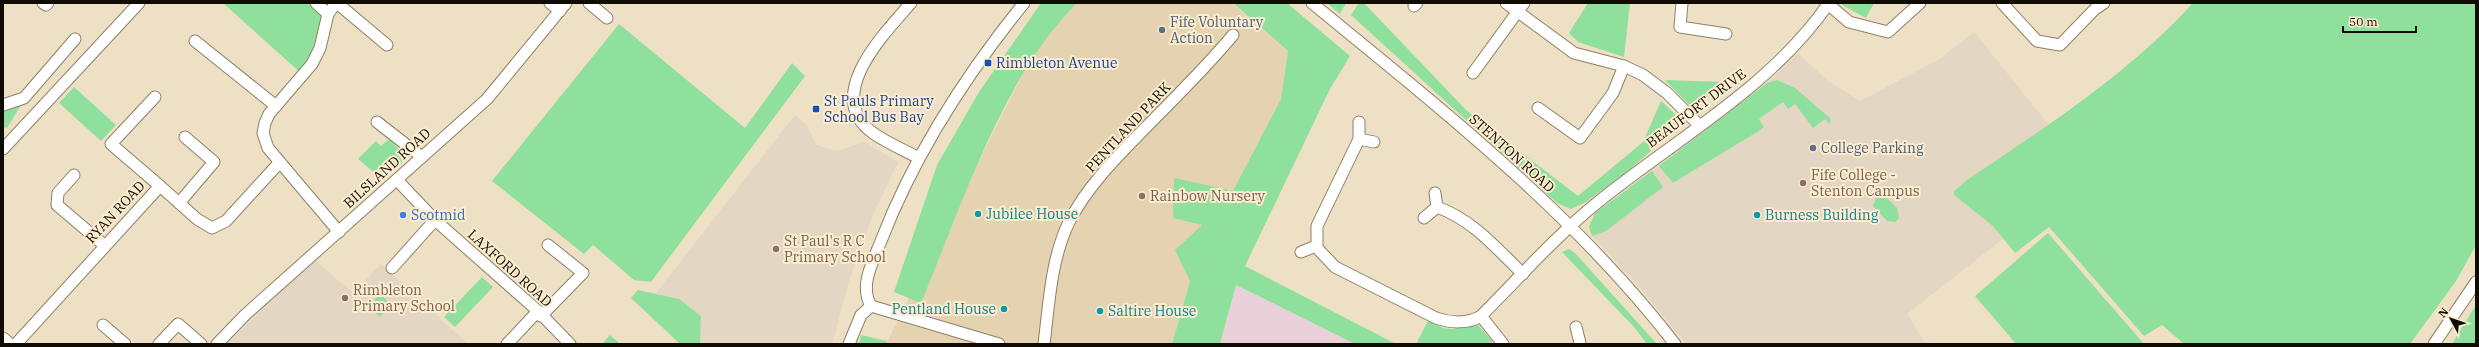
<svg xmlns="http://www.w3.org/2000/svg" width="2479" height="347" font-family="'IBM Plex Serif',serif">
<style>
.built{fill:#e5d2b0}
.industrial{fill:#e9d0d9}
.education{fill:#e3d6c2}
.green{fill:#90e09d}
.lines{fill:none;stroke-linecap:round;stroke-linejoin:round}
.minor-casing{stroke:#8e8067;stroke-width:13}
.minor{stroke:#fff;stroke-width:11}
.service-dot{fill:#5c6f8a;stroke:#fcedd1;stroke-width:1.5}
.transit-dot{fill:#1a4fb4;stroke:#fcedd1;stroke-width:1.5}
.education-dot{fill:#8d6e63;stroke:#fcedd1;stroke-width:1.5}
.culture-dot{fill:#0f9aa8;stroke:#fcedd1;stroke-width:1.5}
.shop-dot{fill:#3f7fe0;stroke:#fcedd1;stroke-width:1.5}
.labels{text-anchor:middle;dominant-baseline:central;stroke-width:4;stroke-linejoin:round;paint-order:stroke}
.service-label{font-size:14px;fill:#4e5e75;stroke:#fcedd1;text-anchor:start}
.transit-label{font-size:14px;fill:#164399;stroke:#fcedd1;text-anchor:start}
.street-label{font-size:14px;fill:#100b03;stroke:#fcedd1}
.education-label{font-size:14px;fill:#785e54;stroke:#fcedd1;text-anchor:start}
.culture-label{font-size:14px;fill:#0d838f;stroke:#fcedd1;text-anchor:start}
.shop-label{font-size:14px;fill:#366cbe;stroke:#fcedd1;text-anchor:start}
</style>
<rect width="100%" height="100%" fill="#eee0c4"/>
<!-- built -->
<path class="built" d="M1077,3H1231L1288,51L1281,99L1190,281L1172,344H886L1028,64L1060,20Z"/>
<!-- industrial -->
<path class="industrial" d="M1236,285L1355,344H1220Z"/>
<!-- education -->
<g class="education">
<path d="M1974,32L2049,125L1955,194L1993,226L2003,239L1907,314L1926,344H1686L1635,282L1592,236L1589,227L1595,213L1772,79L1798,53L1829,82L1860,101L1938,60Z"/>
<path d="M795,115L807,125L816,145L837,151L865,142L898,162L872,217L849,281L832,344H700L701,315L656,293Z"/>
<path d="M315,260L353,293L381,264L468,344H226Z"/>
</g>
<!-- green -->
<g class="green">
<path d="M223,3H316L328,14L303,75Z"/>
<path d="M1041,3H1077C1003,76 961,207 921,303L894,292L937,165L979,92Z"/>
<path d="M1233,3H1287L1350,56L1330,89L1245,266L1396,344H1355L1236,285L1220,344H1172L1190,281L1175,250L1202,225L1173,218L1174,178L1233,191L1281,99L1288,51Z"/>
<path d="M1327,3H1346L1340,14Z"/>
<path d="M1359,3H1364L1466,110L1578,196L1643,142L1661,101L1676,115L1673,132L1629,170L1586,202L1571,209L1557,203L1351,15Z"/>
<path d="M1588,3H1630L1624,57L1578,42L1569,33Z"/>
<path d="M1843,3H1874L1866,18L1842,5Z"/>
<path d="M2193,3H2476V245L2456,281L2410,344H2184L2162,325L2144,336L2049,227L2015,253L1993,226L1954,195V191L1967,180C2046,127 2128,74 2193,3Z"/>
<path d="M619,24L745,128L792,63L805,76L651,282L634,280L593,245L584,254L492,181Z"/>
<path d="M1665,80L1726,82L1702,101L1689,105Z"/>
<path d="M1777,80L1795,88L1831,119L1829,124L1825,119L1813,128L1795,104L1788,109L1783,102L1759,119L1764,127L1757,132L1673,183L1659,166L1767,83Z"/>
<path d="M74,87L116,125L101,141L59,103Z"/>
<path d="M23,102L7,128L3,127V111L7,106Z"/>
<path d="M389,139L407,157L383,180L358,159L376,141L381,146Z"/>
<path d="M1652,171L1663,187L1606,231L1592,236L1589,227L1595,213Z"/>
<path d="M1881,195L1885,196L1897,208L1899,218L1895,222L1887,221L1873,206L1876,197Z"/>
<path d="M2048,233L2144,344H2016L1975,296Z"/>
<path d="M1569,249L1575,253L1657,344H1647L1634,327L1562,252Z"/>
<path d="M482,277L493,287L455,327L444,317Z"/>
<path d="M638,290L679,299L701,316L700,344H680L631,298Z"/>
<path d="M380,294L391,304L380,317L369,306Z"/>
<path d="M2476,305V344H2455L2453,342Z"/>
<path d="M1428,321L1443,328L1452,329L1478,325L1492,341L1489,344H1416Z"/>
<path d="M610,335L620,344H602Z"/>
<path d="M861,335L887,341L886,344H859Z"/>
</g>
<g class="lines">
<!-- minor casing -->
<g class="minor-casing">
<g id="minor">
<path d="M43,3L46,5L48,3"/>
<path d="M316,3L328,14"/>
<path d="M336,3L328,14L320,48L312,64L269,114L265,123L263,133L268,148L339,232"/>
<path d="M337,3L387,45"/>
<path d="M550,3L560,11"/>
<path d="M589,3L607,18"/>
<path d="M911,3C884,34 822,96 873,133C887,143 904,150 919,158"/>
<path d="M1312,3C1440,108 1573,212 1675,344"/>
<path d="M1506,3L1574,53L1624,66L1643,75L1667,93L1699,125"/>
<path d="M1682,3L1680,27L1726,34"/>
<path d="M2002,3L2037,41L2060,45L2095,9L2104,3"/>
<path d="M1828,4L1849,22L1888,32L1920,3"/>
<path d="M1414,6L1417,3"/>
<path d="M195,41L276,106"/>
<path d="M1473,73L1524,3"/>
<path d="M155,97L111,144L160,186"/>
<path d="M3,105L24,98L75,39"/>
<path d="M1538,108L1580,138L1613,93L1624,66"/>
<path d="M377,122L422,157"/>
<path d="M1359,122V139L1317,226V248L1335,267L1436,318C1450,323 1468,324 1481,316C1519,278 1556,236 1598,202C1677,138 1770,88 1829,3"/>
<path d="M1359,139L1374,142"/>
<path d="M3,149L139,3"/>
<path d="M74,175L58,193L57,205L104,245"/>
<path d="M397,180L435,220L538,311L570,344"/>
<path d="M1435,193L1437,207C1473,220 1496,248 1523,274"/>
<path d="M179,203L214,162L185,137"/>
<path d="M1424,218L1437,207"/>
<path d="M1301,252L1316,246"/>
<path d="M392,268L435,220"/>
<path d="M871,306C859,285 873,262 881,241C915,153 965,76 1024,3"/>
<path d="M871,306L999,344"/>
<path d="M541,316L583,273L548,245"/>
<path d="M1481,316L1503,344"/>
<path d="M103,325L125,344"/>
<path d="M1576,327L1580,343"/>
<path d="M3,338L10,344"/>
<path d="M16,344L160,186L197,219L212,228L226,221L280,162"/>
<path d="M159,344L178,324L201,344"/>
<path d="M217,344L245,315L487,99L566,3"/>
<path d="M507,344L538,311"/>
<path d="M849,344L861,315L871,306"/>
<path d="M1044,344C1049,304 1051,259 1069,222C1089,183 1122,152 1152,121C1180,93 1208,65 1233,35"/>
<path d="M2434,344L2476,282"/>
</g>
</g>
<!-- minor -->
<use href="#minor" class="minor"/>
</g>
<!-- markers -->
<g class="service-dot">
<circle cx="1162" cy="30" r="4"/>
<circle cx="1813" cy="148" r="4"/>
</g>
<g class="transit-dot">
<rect x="984" y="59" width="8" height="8" rx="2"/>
<rect x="812" y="105" width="8" height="8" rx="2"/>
</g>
<g class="education-dot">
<circle cx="1803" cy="183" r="4"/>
<circle cx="1142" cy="196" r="4"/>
<circle cx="776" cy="249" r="4"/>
<circle cx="345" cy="298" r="4"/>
</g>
<g class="culture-dot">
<circle cx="978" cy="214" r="4"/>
<circle cx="1757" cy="215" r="4"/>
<circle cx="1004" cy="309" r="4"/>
<circle cx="1100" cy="311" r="4"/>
</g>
<circle class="shop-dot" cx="403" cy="215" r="4"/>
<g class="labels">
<!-- service labels -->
<g class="service-label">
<text x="1170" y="22">Fife Voluntary<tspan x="1170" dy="16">Action</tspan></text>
<text x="1821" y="148">College Parking</text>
</g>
<!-- transit labels -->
<g class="transit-label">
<text x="996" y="63">Rimbleton Avenue</text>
<text x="824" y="101">St Pauls Primary<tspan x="824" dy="16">School Bus Bay</tspan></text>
</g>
<!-- street labels -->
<g class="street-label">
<text transform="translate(1696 108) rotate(-37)">BEAUFORT DRIVE</text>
<text transform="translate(1128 127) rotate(-47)">PENTLAND PARK</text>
<text transform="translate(1512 153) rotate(42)">STENTON ROAD</text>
<text transform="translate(387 168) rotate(-42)">BILSLAND ROAD</text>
<text transform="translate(115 212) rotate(-47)">RYAN ROAD</text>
<text transform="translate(510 268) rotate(42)">LAXFORD ROAD</text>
</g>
<!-- education labels -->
<g class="education-label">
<text x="1811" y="175">Fife College -<tspan x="1811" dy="16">Stenton Campus</tspan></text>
<text x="1150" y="196">Rainbow Nursery</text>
<text x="784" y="241">St Paul's R C<tspan x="784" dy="16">Primary School</tspan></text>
<text x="353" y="290">Rimbleton<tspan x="353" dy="16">Primary School</tspan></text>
</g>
<!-- culture labels -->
<g class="culture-label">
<text x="986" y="214">Jubilee House</text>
<text x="1765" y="215">Burness Building</text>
<text x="996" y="309" text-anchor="end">Pentland House</text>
<text x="1108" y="311">Saltire House</text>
</g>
<!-- shop labels -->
<g class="shop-label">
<text x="411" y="215">Scotmid</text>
</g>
</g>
<!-- border -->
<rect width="2479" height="347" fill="none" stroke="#100b03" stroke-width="8"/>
<!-- north arrow -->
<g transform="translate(2451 319) rotate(310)" stroke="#fcedd1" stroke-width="3" paint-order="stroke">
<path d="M0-3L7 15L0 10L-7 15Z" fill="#100b03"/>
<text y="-6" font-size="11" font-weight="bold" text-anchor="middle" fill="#100b03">N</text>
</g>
<!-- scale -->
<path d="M2343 26v6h73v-6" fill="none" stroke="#100b03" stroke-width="2"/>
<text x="2349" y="26" font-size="12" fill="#100b03" stroke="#fcedd1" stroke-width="3" paint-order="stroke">50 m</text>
</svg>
